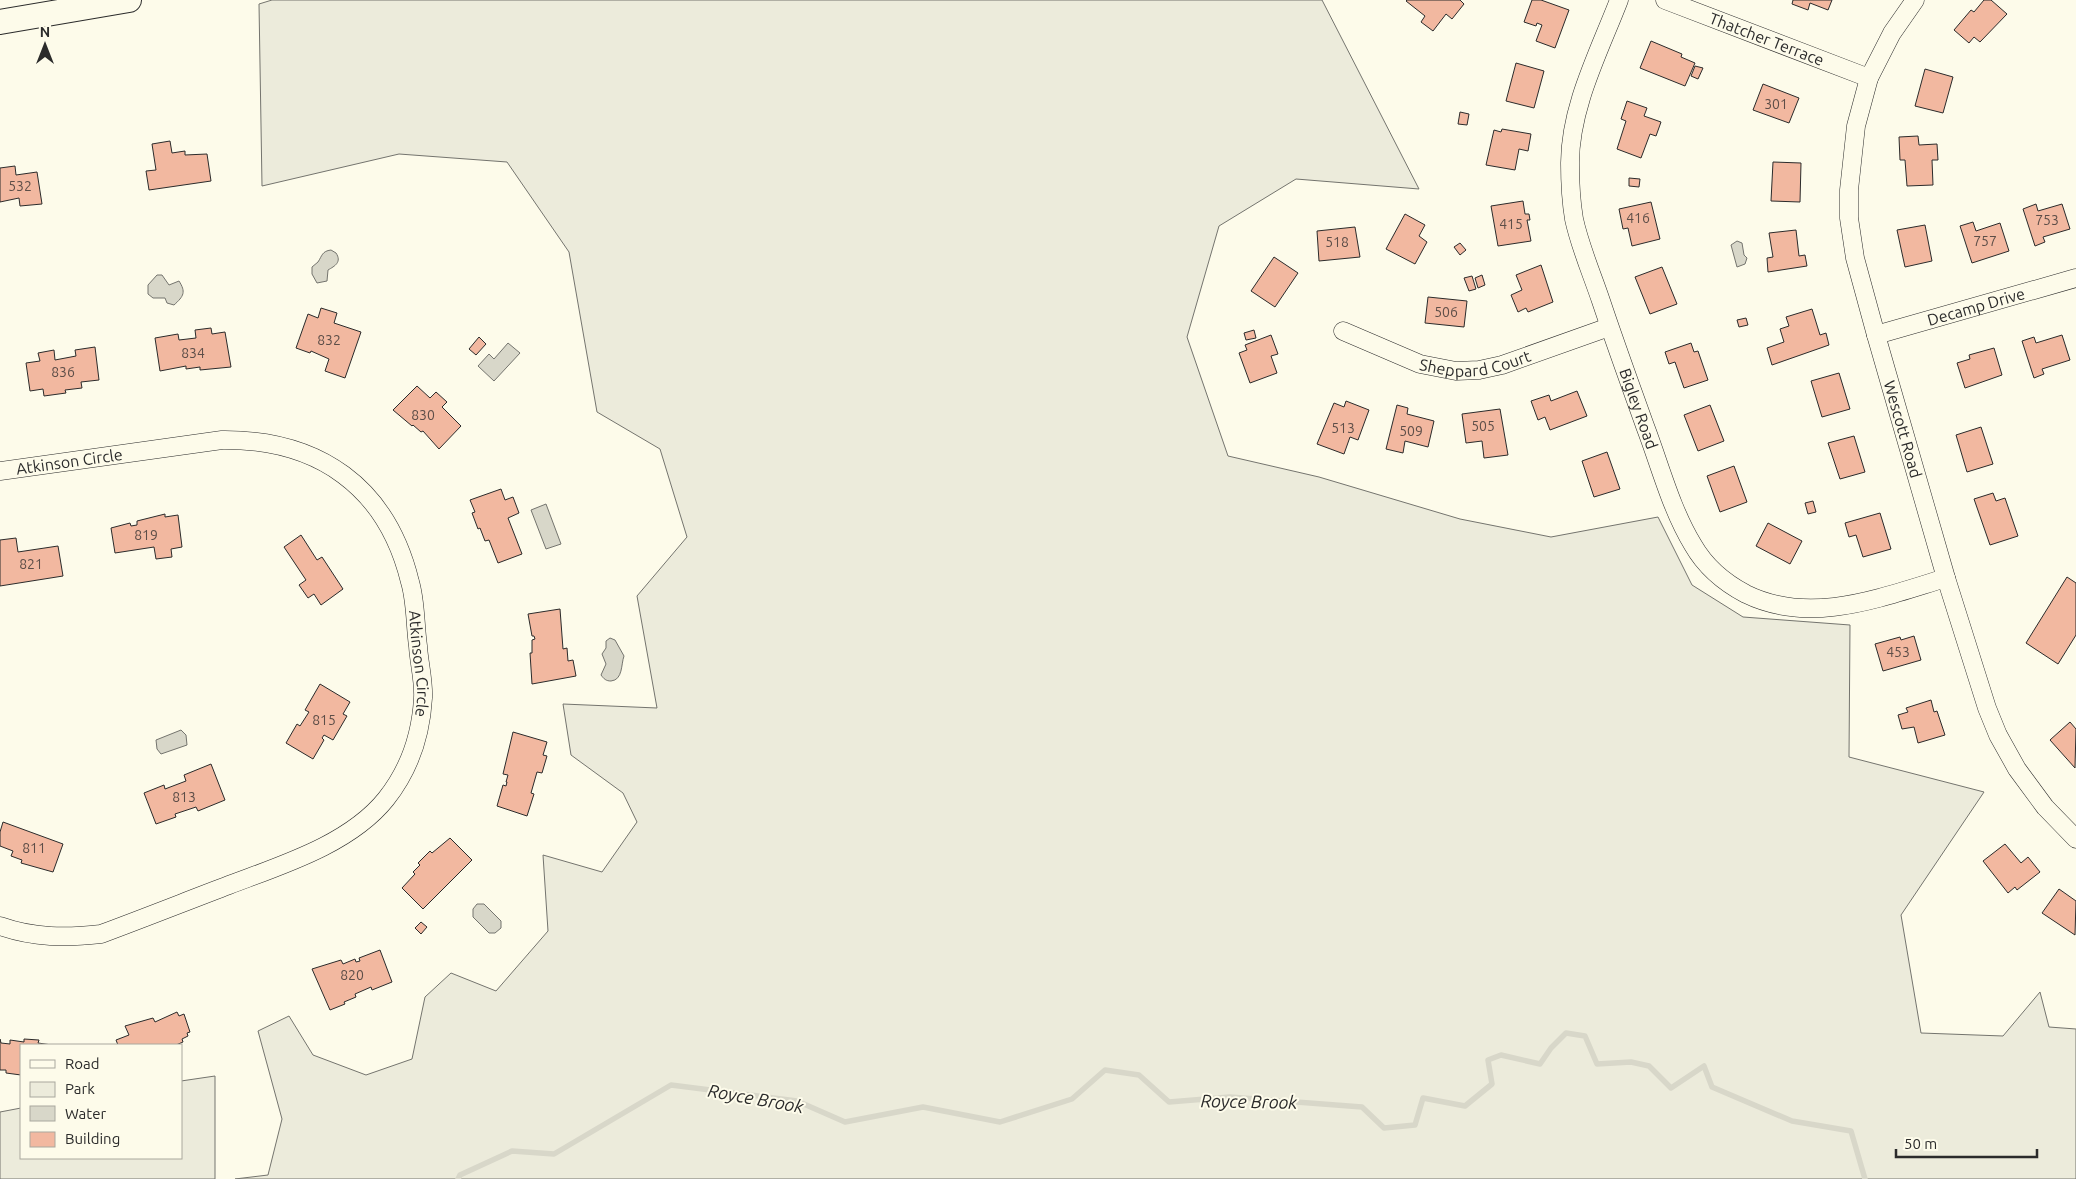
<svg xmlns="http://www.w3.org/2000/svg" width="2076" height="1179" font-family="Ubuntu,sans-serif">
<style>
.green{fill:#ecebdb;stroke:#74746e}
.water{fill:#d8d7c9;stroke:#74746e}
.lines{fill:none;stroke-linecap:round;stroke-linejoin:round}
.stream{stroke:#d8d7c9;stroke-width:5.5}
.building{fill:#f2b8a0;stroke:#2b2b2b}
.street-casing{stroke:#2b2b2b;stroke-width:19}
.secondary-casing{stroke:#2b2b2b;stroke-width:26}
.street{stroke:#fdfbea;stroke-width:18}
.secondary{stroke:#fdfbea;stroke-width:24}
.labels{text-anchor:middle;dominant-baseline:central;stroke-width:4;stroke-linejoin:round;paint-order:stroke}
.number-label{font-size:14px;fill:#5d4e48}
.street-label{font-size:16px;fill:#2b2b2b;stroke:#fdfbea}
.water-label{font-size:18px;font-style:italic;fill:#2b2b2b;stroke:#fdfbea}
</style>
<rect width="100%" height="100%" fill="#fdfbea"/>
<!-- green -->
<g class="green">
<path d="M272,0H1322L1419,189L1296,179L1219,226L1187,337L1228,456L1319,477L1460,519L1551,537L1658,517L1692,585L1743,617L1850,625L1849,757L1984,792L1901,915L1921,1033L2003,1036L2040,992L2049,1027L2076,1029V1179H235L268,1175L282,1119L258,1031L289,1016L313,1055L366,1075L412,1059L425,997L451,973L496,991L548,931L543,855L602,872L637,822L623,793L571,755L563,704L657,708L637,596L687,537L660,449L597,412L569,252L507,162L399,154L262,186L259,4Z"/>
<path d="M215,1076V1179H0V1112L21,1108V1158H181V1081Z"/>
</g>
<!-- water -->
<g class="water">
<path d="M1737,241L1742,243L1744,255L1747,258L1745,264L1737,267L1731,245Z"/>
<path d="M331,250L336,253C342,262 335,266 328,270L327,281L317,283L312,274V267C314,265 316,264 318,262C322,256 322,251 331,250Z"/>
<path d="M157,275H162L169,285L179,281C186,292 184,296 174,305L167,303L165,298H153L148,294V285Z"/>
<path d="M508,343L520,353L494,381L478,366L489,354L494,359Z"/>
<path d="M546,504L561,544L546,549L531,510Z"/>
<path d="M610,638L615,640L624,656C621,664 623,680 611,681C606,681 604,679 601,675L606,664L602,654L606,648V641Z"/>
<path d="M181,730L186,735L187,745L161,754L157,749L156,740Z"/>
<path d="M477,904H484L501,921V928L495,933H489L473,917V909Z"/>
</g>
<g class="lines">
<!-- stream -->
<path class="stream" d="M458,1179L460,1175L512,1151L554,1154L671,1085L797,1101L845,1122L923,1107L1000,1122L1072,1099L1105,1070L1139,1075L1169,1102L1230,1097L1362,1107L1384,1128L1415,1125L1423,1098L1465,1106L1492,1084L1488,1060L1501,1055L1540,1064L1551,1048L1566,1033L1585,1036L1597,1064L1631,1062L1649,1066L1671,1088L1704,1066L1712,1087L1792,1121L1851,1131L1865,1179"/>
</g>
<!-- building -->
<g class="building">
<path d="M1407,0H1460L1464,4L1452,19L1446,14L1433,31L1421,22L1425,16L1406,1Z"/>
<path d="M1532,0H1541L1569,10L1555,48L1536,41L1542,25L1537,23L1536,26L1524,22Z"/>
<path d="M1793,0H1832L1828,10L1810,3L1808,10L1792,4Z"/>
<path d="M1984,0H1991L2007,14L1980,42L1974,37L1969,43L1954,30L1971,10L1974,12Z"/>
<path d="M1651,41L1682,54L1681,57L1695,63L1685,86L1640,68Z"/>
<path d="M1516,63L1544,71L1534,108L1506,101Z"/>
<path d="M1695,66L1703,68L1698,79L1691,76Z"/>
<path d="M1925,69L1953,77L1943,113L1915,106Z"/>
<path d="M1763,84L1799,98L1789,123L1753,110Z"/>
<path d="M1627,101L1647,108L1644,116L1661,122L1656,136L1650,134L1641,158L1617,149L1626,121L1621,119Z"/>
<path d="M1460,112L1469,114L1467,125L1458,124Z"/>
<path d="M1502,129L1531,134L1528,151L1519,149L1515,170L1486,165L1494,130L1501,132Z"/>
<path d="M1918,136L1919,145L1937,144L1938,160H1932L1933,185L1907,186L1905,160H1900L1899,137Z"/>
<path d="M170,141L172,153L185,151V155L207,154L211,181L149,190L146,171L156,170L152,144Z"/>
<path d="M1773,162L1801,163L1800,202L1771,201Z"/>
<path d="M15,166L16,175L37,172L42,204L20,206L19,198L0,202V168Z"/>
<path d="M1629,178L1640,179L1639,187L1629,186Z"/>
<path d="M1523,201L1525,214H1529L1530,220H1527L1531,241L1498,246L1491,206Z"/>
<path d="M1651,202L1660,239L1632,246L1628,228L1623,229L1619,209Z"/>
<path d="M2036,204L2038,211L2062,204L2070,229L2043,237L2045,242L2035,246L2023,209Z"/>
<path d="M1405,214L1425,225L1419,236L1427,242L1415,264L1386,249Z"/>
<path d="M1973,222L1976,231L2000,223L2009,251L1972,263L1960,226Z"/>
<path d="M1925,225L1932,261L1905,267L1897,230Z"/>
<path d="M1355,227L1360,257L1319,261L1317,231Z"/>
<path d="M1796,230L1799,256L1805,255L1807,266L1768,272L1767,258L1773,257L1769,233Z"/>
<path d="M1460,243L1466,250L1460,255L1454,247Z"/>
<path d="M1274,257L1298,273L1275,307L1251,291Z"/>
<path d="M1541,265L1553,302L1528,312L1526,308L1518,312L1511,295L1522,290L1516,275Z"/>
<path d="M1662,267L1677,304L1650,314L1635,277Z"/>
<path d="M1482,275L1485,285L1478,288L1475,278Z"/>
<path d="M1472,276L1476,289L1469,291L1464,278Z"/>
<path d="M1428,297L1467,301L1464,327L1425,323Z"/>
<path d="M321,308L337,313L334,323L361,332L345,378L325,371L329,359L311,351L310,353L296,348L308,314L318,318Z"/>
<path d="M1812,309L1820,335L1826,333L1829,345L1772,365L1767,348L1784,342L1780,329L1789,326L1786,317Z"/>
<path d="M1746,318L1748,325L1739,327L1737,320Z"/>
<path d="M211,328L212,334L225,332L231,367L200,370V367L186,369V366L160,371L155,338L178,334L179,340L196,338L195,330Z"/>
<path d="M1254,330L1256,338L1246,340L1244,333Z"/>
<path d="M1271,335L1278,354L1271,356L1277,373L1250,383L1239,353L1247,350L1245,345Z"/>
<path d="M2062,335L2070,360L2042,369L2044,374L2034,378L2022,341L2034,337L2036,343Z"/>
<path d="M479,337L486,344L476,355L469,349Z"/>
<path d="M1691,343L1694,352L1698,351L1708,380L1684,388L1675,362L1669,364L1665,352Z"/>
<path d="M95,347L99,380L81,382L82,388L65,390L66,393L44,396L43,389L30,391L26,363L40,361L38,353L54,350L55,360L76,356L75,350Z"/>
<path d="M1994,348L2002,375L1965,388L1957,363L1970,359L1969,355Z"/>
<path d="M1839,373L1850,409L1822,417L1811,381Z"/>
<path d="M417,386L430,398L436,392L447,402L442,407L461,426L439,449L423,431L421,432L413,425L412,426L393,410Z"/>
<path d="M1577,391L1587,416L1550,430L1545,417L1538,420L1531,401L1549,395L1551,401Z"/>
<path d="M1346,401L1369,410L1358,440L1350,437L1344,454L1317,444L1334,403L1344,407Z"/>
<path d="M1397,405L1408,408L1407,414L1434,421L1428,447L1405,441L1403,453L1386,449Z"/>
<path d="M1710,405L1724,441L1698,451L1684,415Z"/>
<path d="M1500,409L1508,455L1484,458L1482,441L1466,443L1462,414Z"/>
<path d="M1981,427L1993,464L1967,472L1956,435Z"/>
<path d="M1854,436L1865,472L1840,479L1828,443Z"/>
<path d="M1607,452L1620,489L1594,497L1582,461Z"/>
<path d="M1734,466L1747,502L1720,512L1707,476Z"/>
<path d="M501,489L505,500L513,497L519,513L508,518L522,554L498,563L489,540L485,541L480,528L478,529L472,513L475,512L470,500Z"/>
<path d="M1993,493L1996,501L2005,498L2018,536L1990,545L1974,499Z"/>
<path d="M1813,501L1816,512L1808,514L1805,503Z"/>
<path d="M1880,513L1891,549L1863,557L1856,535L1849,537L1845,523Z"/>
<path d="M165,514V517L178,515L182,547L171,549L172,557L156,559L154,547L115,553L111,528L130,523L131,526L137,525V521Z"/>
<path d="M1768,523L1802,541L1790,564L1756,546Z"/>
<path d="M301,535L317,560L322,557L343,589L321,605L314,594L308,598L299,585L306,580L284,547Z"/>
<path d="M16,538L18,552L58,546L63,576L0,586V540Z"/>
<path d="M2067,577L2076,583V635L2058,664L2026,643Z"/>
<path d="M560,609L563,649L567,648L568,661L573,660L576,676L532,684L530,653H532V640L535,639L534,636H532L528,614Z"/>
<path d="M1914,636L1921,660L1883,671L1875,644L1900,637L1901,640Z"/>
<path d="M320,684L350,702L343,714L347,716L333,740L324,735L322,738L324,740L313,759L286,743L297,724L300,726L309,712L305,710Z"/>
<path d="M1931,700L1934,712L1937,711L1945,735L1918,743L1914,727L1902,729L1898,715L1908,712L1906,708Z"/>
<path d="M2070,722L2076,729L2075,768L2050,740Z"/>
<path d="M513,732L547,742L543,755L547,756L542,773L537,772L531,793L534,794L527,816L497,806L503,785L506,786L507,782H506L508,775L503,774Z"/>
<path d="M211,764L225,800L198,811L196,807L175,814L176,817L156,824L144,793L164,785L165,789L186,781L184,775Z"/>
<path d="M3,822L63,844L53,872L21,863L22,860L11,856L13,851L0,846V832Z"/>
<path d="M450,838L472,860L423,909L402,888L415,874L413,872L420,865L418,863L430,851L432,853Z"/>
<path d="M2005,844L2021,863L2028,857L2040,872L2017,890L2015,887L2008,893L1983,861Z"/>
<path d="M2059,889L2076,901L2075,935L2042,913Z"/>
<path d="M421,922L427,927L421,934L415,928Z"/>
<path d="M380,950L392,982L372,990L371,987L355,994L356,997L344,1002L345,1004L330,1010L312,969L341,960L343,964L355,959L356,962L360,961L359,958Z"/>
<path d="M177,1012L179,1016L184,1014L190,1032L187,1033L188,1036L182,1039L183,1042L176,1045H118L116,1040L129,1035L125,1026L153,1018L155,1022Z"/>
<path d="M0,1039L1,1043L10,1044V1040L24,1042V1039L39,1040L38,1043L52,1045H21V1075L6,1073V1070H0Z"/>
</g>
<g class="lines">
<!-- street casing -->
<g class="street-casing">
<g id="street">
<path id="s1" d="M1619,0C1599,52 1570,107 1570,163C1570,182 1571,201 1574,219C1580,247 1592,274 1601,301C1615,343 1630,384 1645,426C1660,465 1671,509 1693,545C1705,566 1725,583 1746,594C1811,626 1882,597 1946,578"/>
<path id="s2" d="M1665,0L1869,78"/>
<path id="s3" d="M1915,0L1892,33L1869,78L1856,126L1849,190V218L1855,258L1876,335L1946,578L1987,708L1998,735L2017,769L2045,807L2076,839"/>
<path id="s4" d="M1343,331L1420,364L1456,371L1479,370L1502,365L1609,327"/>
<path id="s5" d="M1876,335L2076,278"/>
<path id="s6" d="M0,471L222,440C319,439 387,487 410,582C416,602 415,625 418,646C419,663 424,681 423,698C421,734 409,770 386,799C350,844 282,865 229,885C187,901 144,918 101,934C66,938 34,938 0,926"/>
</g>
</g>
<!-- secondary casing -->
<g class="secondary-casing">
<path id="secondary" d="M0,22L129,0"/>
</g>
<!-- street -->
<use href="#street" class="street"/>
<!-- secondary -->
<use href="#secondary" class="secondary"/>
</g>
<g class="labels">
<!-- number labels -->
<g class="number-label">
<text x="1776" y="104">301</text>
<text x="20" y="186">532</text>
<text x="1638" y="218">416</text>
<text x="2047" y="220">753</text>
<text x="1511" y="224">415</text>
<text x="1985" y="241">757</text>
<text x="1337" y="242">518</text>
<text x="1446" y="312">506</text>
<text x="329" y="340">832</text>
<text x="193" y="353">834</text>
<text x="63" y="372">836</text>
<text x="423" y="415">830</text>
<text x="1483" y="426">505</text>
<text x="1343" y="428">513</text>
<text x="1411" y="431">509</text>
<text x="146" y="535">819</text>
<text x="31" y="564">821</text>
<text x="1898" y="652">453</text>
<text x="324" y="720">815</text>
<text x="184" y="797">813</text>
<text x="34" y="848">811</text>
<text x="352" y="975">820</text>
</g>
<!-- street labels -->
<g class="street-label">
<text stroke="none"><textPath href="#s2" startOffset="109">Thatcher Terrace</textPath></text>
<text stroke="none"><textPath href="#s5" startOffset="104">Decamp Drive</textPath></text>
<text stroke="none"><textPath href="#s4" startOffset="140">Sheppard Court</textPath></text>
<text stroke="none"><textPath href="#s1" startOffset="428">Bigley Road</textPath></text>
<text stroke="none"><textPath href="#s3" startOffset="451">Wescott Road</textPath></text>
<text stroke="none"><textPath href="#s6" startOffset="70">Atkinson Circle</textPath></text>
<text stroke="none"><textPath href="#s6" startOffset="564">Atkinson Circle</textPath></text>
</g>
<!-- water labels -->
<g class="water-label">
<text transform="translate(756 1098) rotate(10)">Royce Brook</text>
<text transform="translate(1249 1101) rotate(1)">Royce Brook</text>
</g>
</g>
<!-- legend -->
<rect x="20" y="1044" width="162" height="115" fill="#fdfbea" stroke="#a9a89e"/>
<rect x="30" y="1060" width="25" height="8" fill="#fdfbea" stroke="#a9a89e"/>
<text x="65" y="1069" font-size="15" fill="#2b2b2b">Road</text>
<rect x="30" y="1082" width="25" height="15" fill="#ecebdb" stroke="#a9a89e"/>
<text x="65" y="1094" font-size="15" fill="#2b2b2b">Park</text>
<rect x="30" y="1106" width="25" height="15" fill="#d8d7c9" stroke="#a9a89e"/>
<text x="65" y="1119" font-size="15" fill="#2b2b2b">Water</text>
<rect x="30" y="1132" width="25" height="15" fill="#f2b8a0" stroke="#a9a89e"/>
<text x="65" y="1144" font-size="15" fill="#2b2b2b">Building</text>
<!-- north arrow -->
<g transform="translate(45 45)" stroke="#fdfbea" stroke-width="4" paint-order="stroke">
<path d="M0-4L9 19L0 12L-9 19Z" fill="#2b2b2b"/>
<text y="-8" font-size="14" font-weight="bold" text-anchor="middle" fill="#2b2b2b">N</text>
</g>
<!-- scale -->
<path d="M1896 1149v8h141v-8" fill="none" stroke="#2b2b2b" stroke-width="2.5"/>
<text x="1904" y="1149" font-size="15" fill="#2b2b2b" stroke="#fdfbea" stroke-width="4" paint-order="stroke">50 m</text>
</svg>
